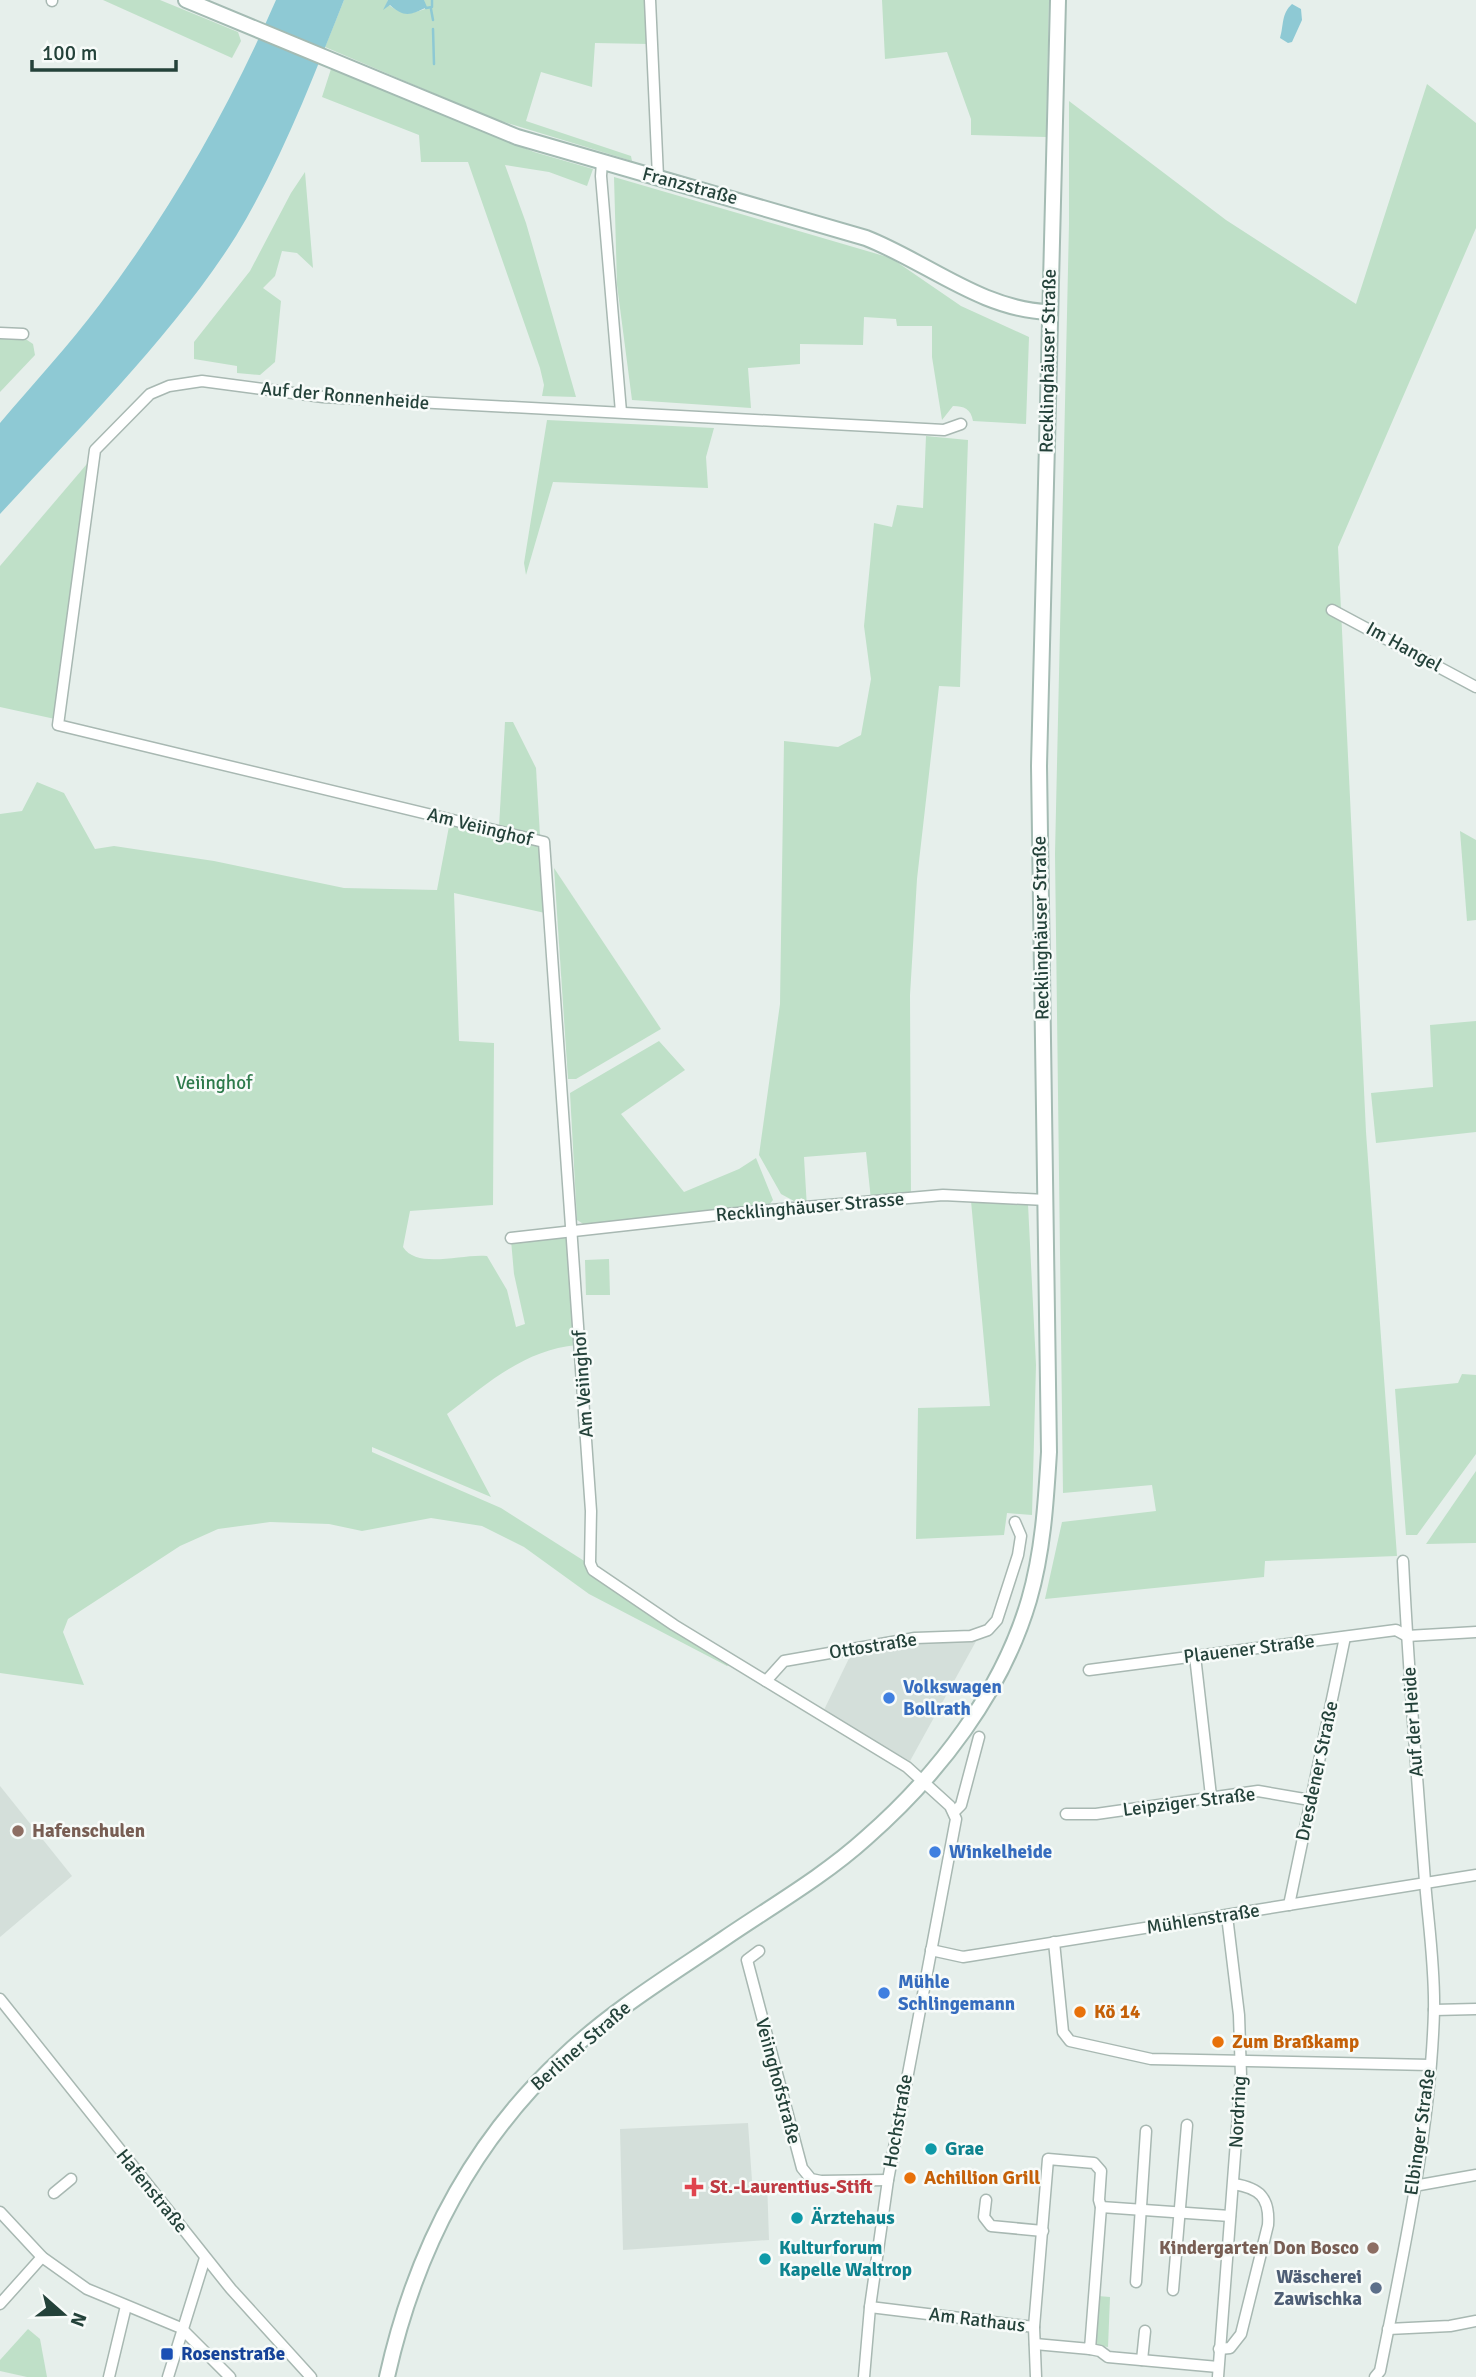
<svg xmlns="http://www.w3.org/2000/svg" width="1476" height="2377" font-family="Signika,sans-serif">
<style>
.built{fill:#d4dfda}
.green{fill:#bfe0c8}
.water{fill:#8ec9d4}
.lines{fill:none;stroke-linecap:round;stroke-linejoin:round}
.stream{stroke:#8ec9d4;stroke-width:2.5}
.minor-casing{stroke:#a8b8b2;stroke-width:13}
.secondary-casing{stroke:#a4bbb3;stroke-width:18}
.minor{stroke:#fff;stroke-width:10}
.secondary{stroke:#fff;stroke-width:14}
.shop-dot{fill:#3f7fe0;stroke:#f7fbf9;stroke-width:2.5}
.education-dot{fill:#8d6e63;stroke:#f7fbf9;stroke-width:2.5}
.food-dot{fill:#e8710a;stroke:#f7fbf9;stroke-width:2.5}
.culture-dot{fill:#0f9aa8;stroke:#f7fbf9;stroke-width:2.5}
.health-dot{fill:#e0444e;stroke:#f7fbf9;stroke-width:2.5}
.service-dot{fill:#5c6f8a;stroke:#f7fbf9;stroke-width:2.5}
.transit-dot{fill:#1a4fb4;stroke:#f7fbf9;stroke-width:2.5}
.labels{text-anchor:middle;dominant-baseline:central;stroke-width:5;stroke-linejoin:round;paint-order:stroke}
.street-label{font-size:19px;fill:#24423a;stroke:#f7fbf9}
.park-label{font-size:19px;fill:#2d7a4b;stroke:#f7fbf9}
.shop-label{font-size:19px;font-weight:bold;fill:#366cbe;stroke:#f7fbf9;text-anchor:start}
.education-label{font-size:19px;font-weight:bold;fill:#785e54;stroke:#f7fbf9;text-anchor:start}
.food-label{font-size:19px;font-weight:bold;fill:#c56008;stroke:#f7fbf9;text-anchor:start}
.culture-label{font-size:19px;font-weight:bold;fill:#0d838f;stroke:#f7fbf9;text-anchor:start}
.health-label{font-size:19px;font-weight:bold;fill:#be3a42;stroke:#f7fbf9;text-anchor:start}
.service-label{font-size:19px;font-weight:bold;fill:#4e5e75;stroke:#f7fbf9;text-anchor:end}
.transit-label{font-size:19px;font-weight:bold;fill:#164399;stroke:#f7fbf9;text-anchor:start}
</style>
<rect width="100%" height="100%" fill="#e6efeb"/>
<!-- built -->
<g class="built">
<path d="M980,1634L910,1761L823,1712L854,1648Z"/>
<path d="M0,1786L72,1876L0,1937Z"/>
<path d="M748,2123L752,2181L767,2180L769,2240L623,2250L620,2129Z"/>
</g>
<!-- green -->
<g class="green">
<path d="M103,0H160L238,32L241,41L232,58Z"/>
<path d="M344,0H388L385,8L389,5C402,15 411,14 425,9L424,0H647L649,44L595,43L592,87L541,72L526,121L631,156L632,161L494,119L325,47Z"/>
<path d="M882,0H1049L1046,137L971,135V119L947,52L885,59Z"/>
<path d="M331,69L534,152L593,169L587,186L549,172L505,165L526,223L576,397L542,396L544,385L540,368L468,162H421L419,135L322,97Z"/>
<path d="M1427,84L1476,123V228L1338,547L1366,1132L1397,1556L1265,1561L1264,1577L1045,1599L1062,1522L1156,1511L1152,1485L1063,1493L1055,854L1069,224V101L1226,220L1356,304Z"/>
<path d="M305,172L313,268L297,253L282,251L275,276L263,288L281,301L275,362L260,375L237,373V366L194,359V342L250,271L291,193Z"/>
<path d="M614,177L891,258L961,306L1029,337L1026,424L973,421C971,409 964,406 953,406L942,420L932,357V326H897L896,319L864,317L863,345L800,344V364L748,368L751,408L632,400L617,285Z"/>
<path d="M0,337L24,338L33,344L35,355L0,392Z"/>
<path d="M547,420L714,428L706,457L708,488L553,482L526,575L524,563Z"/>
<path d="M926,436L968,440L960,687L939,686L917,879L910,995L911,1195L871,1200L866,1152L804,1157L807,1208L781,1194L759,1155L780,1004L784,741L838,747L861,735L871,679L864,626L874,523L892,527L897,505L923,508Z"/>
<path d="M92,458L55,719L0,707V566Z"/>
<path d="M505,722H513L536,768L540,836L499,827Z"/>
<path d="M37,782L64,793L95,849L114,846L214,861L344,888L437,890L450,821L541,845L545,913L454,893L459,1041L494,1043L493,1205L410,1211L403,1247C417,1270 464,1253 487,1256L507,1290L516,1327L525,1324L514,1274L511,1240L570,1235L577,1345C524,1350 488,1383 447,1414L491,1497L372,1447V1452L501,1508L589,1564L732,1663L727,1666L589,1594L524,1547L482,1526L431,1518L362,1531L329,1524L270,1522L218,1529L180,1546L68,1619L63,1632L84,1685L0,1673V814L22,811Z"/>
<path d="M1460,831L1476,840V920L1467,921Z"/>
<path d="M554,868L661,1029L576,1079H568Z"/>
<path d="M1476,1021V1132L1376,1143L1371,1093L1433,1087L1430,1025Z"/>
<path d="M659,1041L685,1070L621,1114L684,1192L739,1169L756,1158L773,1200L768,1206L585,1225L577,1220L570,1093Z"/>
<path d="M971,1201L1028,1204L1036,1365L1032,1515L1007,1513L1004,1535L916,1539L918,1408L990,1406Z"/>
<path d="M609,1259L610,1295H586L585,1260Z"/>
<path d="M1462,1374L1476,1375V1454L1417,1535H1406L1395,1389L1458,1383Z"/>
<path d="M1476,1471V1543L1426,1544Z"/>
<path d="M1098,2296L1110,2297L1108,2347L1094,2345Z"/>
<path d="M28,2329L40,2339L47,2377H27L0,2371V2360Z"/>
</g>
<!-- water -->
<g class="water">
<path d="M276,0H344C312,80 281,162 236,236C175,333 78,429 0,514V423C33,384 69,345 100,304C171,210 229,108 276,0Z"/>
<path d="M388,0H424L427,7C411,15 404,18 390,5L383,10Z"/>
<path d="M1292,4L1301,9L1302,20L1292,42L1288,43L1280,38C1284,25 1281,14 1292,4Z"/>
</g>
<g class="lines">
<!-- stream -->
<g class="stream">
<path d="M426,8L432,7V0"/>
<path d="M431,9L433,20"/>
<path d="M433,29L434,64"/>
</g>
<!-- minor casing -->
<g class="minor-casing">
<g id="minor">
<path d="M52,0V1"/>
<path d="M650,0L658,177"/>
<path d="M602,162L601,176L621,412"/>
<path d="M0,333L23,334"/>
<path d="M1332,610L1476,687"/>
<path d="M511,1238L726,1214L943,1195L1046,1200"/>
<path d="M1195,1656L1211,1796"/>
<path d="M1089,1670L1396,1630L1407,1636L1476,1632"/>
<path d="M766,1681L784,1661L915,1638L971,1636L988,1630L997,1620L1018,1555L1021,1536L1015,1522"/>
<path d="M954,1812L961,1805L979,1737"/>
<path d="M1066,1814H1096L1258,1791L1310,1800"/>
<path d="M1289,1905L1345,1637"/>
<path d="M1054,1942L1063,2032L1070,2041L1151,2059L1430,2065"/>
<path d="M931,1950L963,1957L1476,1875"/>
<path d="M759,1951L747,1960L802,2168L811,2179L821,2181L888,2180"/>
<path d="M0,1999L231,2289L311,2377"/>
<path d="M1434,2010L1476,2009"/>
<path d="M1414,2186L1476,2175"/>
<path d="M54,2193L71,2179"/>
<path d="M986,2200L984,2217L991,2226L1043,2231"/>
<path d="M1101,2207L1230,2216"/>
<path d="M0,2212L42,2257L87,2289L181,2328L230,2377"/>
<path d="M1136,2282L1146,2131"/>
<path d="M1173,2290L1187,2125"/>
<path d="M0,2304L42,2257"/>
<path d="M870,2307L1034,2327L1036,2377"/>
<path d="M1034,2327L1048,2159L1094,2163L1101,2171L1099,2200L1101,2207L1090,2349L1035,2344"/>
<path d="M1388,2329L1450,2326L1476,2321"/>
<path d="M1090,2349L1100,2351L1108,2357L1218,2367"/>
<path d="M1219,2349L1230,2348L1241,2334L1268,2225C1270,2197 1259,2188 1234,2184"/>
<path d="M1142,2360L1145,2331"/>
<path d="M109,2377L126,2306"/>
<path d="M168,2377L205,2258"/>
<path d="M864,2377L870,2307L888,2180L956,1819L950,1806L907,1767L674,1625L593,1570L590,1563L591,1511L544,842L58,725L95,450L150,394L169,386L202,381L323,397L944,430L961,424"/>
<path d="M1218,2377L1241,2076L1239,2015L1227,1916"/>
<path d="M1375,2377L1380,2371C1403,2256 1431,2127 1434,2010C1435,1962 1427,1915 1424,1868C1416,1766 1408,1664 1403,1561"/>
</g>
</g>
<!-- secondary casing -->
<g class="secondary-casing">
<g id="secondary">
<path d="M186,0L517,137L866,238C927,262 982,310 1049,312"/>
<path d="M387,2377C414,2255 470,2144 562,2058C611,2011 669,1976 725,1938C772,1906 824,1876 866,1838C938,1775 1002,1692 1029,1600C1043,1552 1046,1501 1049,1452L1039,766L1058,0"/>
</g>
</g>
<!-- minor -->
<use href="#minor" class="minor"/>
<!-- secondary -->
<use href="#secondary" class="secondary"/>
</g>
<!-- markers -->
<g class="shop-dot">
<circle cx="889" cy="1698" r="7"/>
<circle cx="935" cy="1852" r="7"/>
<circle cx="884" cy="1993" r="7"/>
</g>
<g class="education-dot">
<circle cx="18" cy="1831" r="7"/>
<circle cx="1373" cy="2248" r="7"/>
</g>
<g class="food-dot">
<circle cx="1080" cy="2012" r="7"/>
<circle cx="1218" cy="2042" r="7"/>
<circle cx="910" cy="2178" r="7"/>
</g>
<g class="culture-dot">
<circle cx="931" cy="2149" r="7"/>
<circle cx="797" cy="2218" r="7"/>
<circle cx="765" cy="2259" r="7"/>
</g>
<path class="health-dot" d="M690.5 2176.5h7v7h7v7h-7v7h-7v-7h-7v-7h7z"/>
<circle class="service-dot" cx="1376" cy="2288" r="7"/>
<rect class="transit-dot" x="160" y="2347" width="14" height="14" rx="3.5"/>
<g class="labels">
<!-- street labels -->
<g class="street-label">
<text transform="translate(690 186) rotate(15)">Franzstraße</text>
<text transform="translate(1048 361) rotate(-89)">Recklinghäuser Straße</text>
<text transform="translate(345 396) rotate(5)">Auf der Ronnenheide</text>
<text transform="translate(1404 647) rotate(29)">Im Hangel</text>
<text transform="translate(480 827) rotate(14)">Am Veiinghof</text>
<text transform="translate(1041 928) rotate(-91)">Recklinghäuser Straße</text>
<text transform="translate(810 1207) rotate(-5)">Recklinghäuser Strasse</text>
<text transform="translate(583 1384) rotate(-94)">Am Veiinghof</text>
<text transform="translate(873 1646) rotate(-9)">Ottostraße</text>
<text transform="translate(1249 1649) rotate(-7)">Plauener Straße</text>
<text transform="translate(1413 1722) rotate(-94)">Auf der Heide</text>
<text transform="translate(1317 1771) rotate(-78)">Dresdener Straße</text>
<text transform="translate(1189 1802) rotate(-7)">Leipziger Straße</text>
<text transform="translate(1203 1919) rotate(-9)">Mühlenstraße</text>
<text transform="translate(581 2046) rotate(-41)">Berliner Straße</text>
<text transform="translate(778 2081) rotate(75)">Veiinghofstraße</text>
<text transform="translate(1238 2112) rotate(-87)">Nordring</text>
<text transform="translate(898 2121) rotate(-80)">Hochstraße</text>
<text transform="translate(1420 2132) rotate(-82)">Elbinger Straße</text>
<text transform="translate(152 2191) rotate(51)">Hafenstraße</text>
<text transform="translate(977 2320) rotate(7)">Am Rathaus</text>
</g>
<!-- park labels -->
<g class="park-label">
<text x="214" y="1083">Veiinghof</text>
</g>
<!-- shop labels -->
<g class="shop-label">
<text x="903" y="1687">Volkswagen<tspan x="903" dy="22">Bollrath</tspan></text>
<text x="949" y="1852">Winkelheide</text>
<text x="898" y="1982">Mühle<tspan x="898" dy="22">Schlingemann</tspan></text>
</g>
<!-- education labels -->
<g class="education-label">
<text x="32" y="1831">Hafenschulen</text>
<text x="1359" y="2248" text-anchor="end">Kindergarten Don Bosco</text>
</g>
<!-- food labels -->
<g class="food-label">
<text x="1094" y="2012">Kö 14</text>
<text x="1232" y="2042">Zum Braßkamp</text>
<text x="924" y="2178">Achillion Grill</text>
</g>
<!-- culture labels -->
<g class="culture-label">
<text x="945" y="2149">Grae</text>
<text x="811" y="2218">Ärztehaus</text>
<text x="779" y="2248">Kulturforum<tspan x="779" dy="22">Kapelle Waltrop</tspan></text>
</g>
<!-- health labels -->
<g class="health-label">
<text x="710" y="2187">St.-Laurentius-Stift</text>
</g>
<!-- service labels -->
<g class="service-label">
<text x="1362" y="2277">Wäscherei<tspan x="1362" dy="22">Zawischka</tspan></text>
</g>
<!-- transit labels -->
<g class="transit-label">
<text x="181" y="2354">Rosenstraße</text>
</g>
</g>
<!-- north arrow -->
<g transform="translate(63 2314) rotate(110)" stroke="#f7fbf9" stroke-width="5" paint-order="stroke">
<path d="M0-5L12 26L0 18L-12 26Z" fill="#24423a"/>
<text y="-10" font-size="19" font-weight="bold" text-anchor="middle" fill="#24423a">N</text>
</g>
<!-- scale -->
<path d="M32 60v10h144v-10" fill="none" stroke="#24423a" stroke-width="3.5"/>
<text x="42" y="60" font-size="21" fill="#24423a" stroke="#f7fbf9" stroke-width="5" paint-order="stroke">100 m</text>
</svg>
